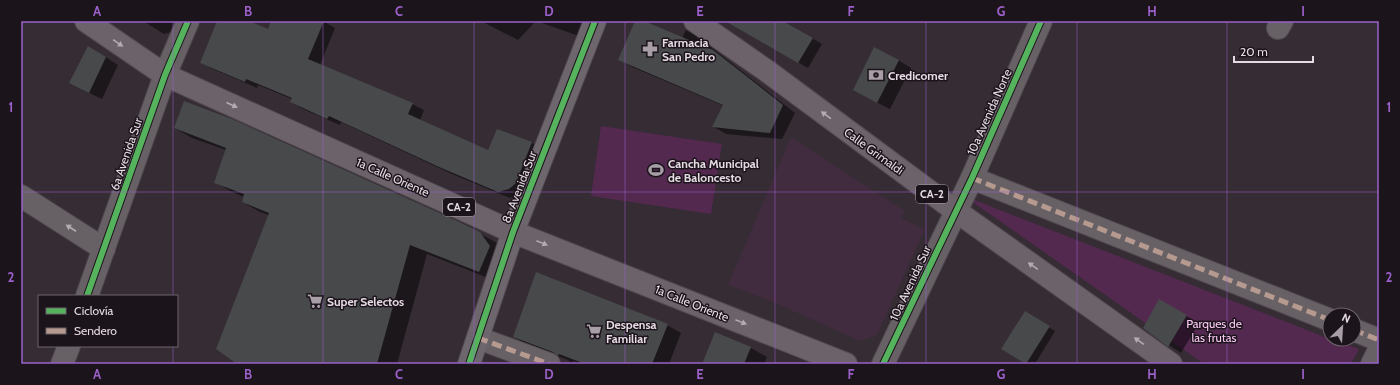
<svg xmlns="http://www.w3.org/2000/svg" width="1400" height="385" font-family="Cabin,sans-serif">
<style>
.built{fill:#412c3f}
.green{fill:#532950}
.shadow{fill:#0007}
.building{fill:#47494b}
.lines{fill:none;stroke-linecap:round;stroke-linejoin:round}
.street-casing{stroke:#514850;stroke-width:24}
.secondary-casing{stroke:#514850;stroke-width:24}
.primary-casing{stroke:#514850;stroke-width:24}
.street{stroke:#676166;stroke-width:22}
.secondary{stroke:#6e666d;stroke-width:22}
.primary{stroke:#6b626a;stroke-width:22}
.quiet{stroke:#b69a8f;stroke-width:5;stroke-dasharray:10 5;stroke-linecap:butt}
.cycleway-casing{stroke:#1c141b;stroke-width:8}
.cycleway{stroke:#56b35d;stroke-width:6}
.oneway{fill:#b5abb4}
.oneway2{fill:#b3aab2}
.grid{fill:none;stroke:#9b60ca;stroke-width:1;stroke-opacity:0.55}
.labels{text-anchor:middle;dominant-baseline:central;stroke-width:3;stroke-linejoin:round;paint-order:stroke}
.shield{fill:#1c141b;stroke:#a99fa8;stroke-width:1}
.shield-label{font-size:11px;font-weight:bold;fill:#e6dbe5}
.poi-label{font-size:12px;font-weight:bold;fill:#e6dbe5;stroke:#1c141b;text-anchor:start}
.street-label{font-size:12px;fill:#e6dbe5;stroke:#1c141b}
.park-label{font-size:12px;fill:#f9c7f3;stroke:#1c141b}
.neatline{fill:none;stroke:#9b60ca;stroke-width:1.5}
.grid-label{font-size:13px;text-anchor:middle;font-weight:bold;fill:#9b60ca}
</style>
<rect width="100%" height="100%" fill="#352c34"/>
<!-- built -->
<path class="built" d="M791,137L905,211L901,218L925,229L877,335L860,341L773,302L728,285Z"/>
<!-- green -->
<g class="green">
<path d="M601,126L722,144L711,214L591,196Z"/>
<path d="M964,196L1330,339L1359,349L1351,364H1204Z"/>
</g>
<!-- shadow -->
<g class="shadow">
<path d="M143,21H180L175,31L164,34Z"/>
<path d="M218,21H246L269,30L272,21H323L335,28L320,65L412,104L424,110L420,120L488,151L498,131L532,143L544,150L521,195L510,198L452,174L341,122L340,125L303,109L291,102L292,99L258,85L257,88L213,69L201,63Z"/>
<path d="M481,21H590L582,37L536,21L518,40Z"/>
<path d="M636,21H642L682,38L686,30L698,37L795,113L782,139L726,134L714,127L724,106L632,67L620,60Z"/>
<path d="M727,21H783L822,44L808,68Z"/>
<path d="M101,54L118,65L102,99L83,90Z"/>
<path d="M898,60L911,68L890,109L866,97Z"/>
<path d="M175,128L479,233L497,243L507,257L496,281L427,254L397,364H239L269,215L260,212L243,202L244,197L232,192L215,182L226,150L192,138Z"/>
<path d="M1160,301L1199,323L1181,353L1144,328Z"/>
<path d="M1025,312L1055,331L1035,364H1027L1002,348Z"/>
<path d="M667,325L681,333L669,364H580L573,361L572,363L566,359L528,345L514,337Z"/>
<path d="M715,334L751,348L767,357L764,364H703Z"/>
</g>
<!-- building -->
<g class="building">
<path d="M217,21H249L268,29L271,21H324L308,59L413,103L408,114L488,150L497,129L532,142L516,183L509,189L498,192L439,167L329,116L327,119L290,102L292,98L246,79L245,82L200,63Z"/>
<path d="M635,21H644L713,50L783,105L770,133L712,127L723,105L618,60Z"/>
<path d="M725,21H783L813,38L798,63Z"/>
<path d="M88,46L106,57L89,93L69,83Z"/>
<path d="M874,47L899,60L877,103L853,90Z"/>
<path d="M184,101L232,119L455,220L480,232L490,246L479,272L410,245L377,364H237L216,349L269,213L242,202L244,194L214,183L226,148L174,128Z"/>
<path d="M536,272L668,324L652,364H585L559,354L558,356L553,352L513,337Z"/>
<path d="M1159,299L1187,315L1168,347L1143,328Z"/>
<path d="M1025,311L1050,326L1026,364L1001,349Z"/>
<path d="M715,332L751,347L744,364H702Z"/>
</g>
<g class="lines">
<!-- street casing -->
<g class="street-casing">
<g id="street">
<path d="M1278,28L1282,21"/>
<path d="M972,178L1330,320"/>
<path d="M21,196L104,249"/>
<path d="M87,296L165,75L188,21"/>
<path d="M1354,330L1379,340"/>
<path d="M478,338L549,364"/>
<path d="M62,364L69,346"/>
<path d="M883,364L972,178L1041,21"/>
<path d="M1372,364L1379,350"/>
</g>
</g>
<!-- secondary casing -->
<g class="secondary-casing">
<path id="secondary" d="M469,364L513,232L595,21"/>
</g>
<!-- primary casing -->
<g class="primary-casing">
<g id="primary">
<path d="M86,21L165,75L513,232L846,364"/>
<path d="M695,21L767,71L956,211L1171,364"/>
</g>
</g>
<!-- street -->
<use href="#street" class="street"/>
<!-- secondary -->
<use href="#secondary" class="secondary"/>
<!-- primary -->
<use href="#primary" class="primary"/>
<!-- quiet -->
<g class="quiet">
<path d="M972,178L1330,320"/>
<path d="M1354,330L1379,340"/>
<path d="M478,338L549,364"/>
</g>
<!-- cycleway casing -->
<g class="cycleway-casing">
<g id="cycleway">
<path d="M87,296L165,75L188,21"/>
<path d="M469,364L513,232L595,21"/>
<path d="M883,364L972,178L1041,21"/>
</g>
</g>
<!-- cycleway -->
<use href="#cycleway" class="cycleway"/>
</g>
<!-- one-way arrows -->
<defs><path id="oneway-solid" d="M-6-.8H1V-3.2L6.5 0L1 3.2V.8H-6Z"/></defs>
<g class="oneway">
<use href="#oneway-solid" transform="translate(118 43) rotate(35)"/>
<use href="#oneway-solid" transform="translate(232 105) rotate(24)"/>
<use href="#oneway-solid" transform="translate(826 115) rotate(-144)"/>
<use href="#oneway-solid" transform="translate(542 243) rotate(22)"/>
<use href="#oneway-solid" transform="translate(1033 266) rotate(-145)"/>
<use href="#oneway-solid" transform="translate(741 322) rotate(22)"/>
<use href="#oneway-solid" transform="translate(1139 341) rotate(-145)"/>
</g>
<use class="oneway2" href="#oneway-solid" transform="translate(71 228) rotate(-147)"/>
<!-- grid -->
<path class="grid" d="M173,21V296M323,21V364M474,21V364M625,21V364M775,21V364M926,21V364M1077,21V364M1227,21V364M21,192H1379M173,346V364"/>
<!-- icons -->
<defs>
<g id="pharmacy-bare" transform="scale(1.2)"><path d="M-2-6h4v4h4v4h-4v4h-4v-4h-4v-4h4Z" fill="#a89ea7" stroke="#1c141b" stroke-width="2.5" paint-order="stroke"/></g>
<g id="bank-bare" transform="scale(1.2)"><path d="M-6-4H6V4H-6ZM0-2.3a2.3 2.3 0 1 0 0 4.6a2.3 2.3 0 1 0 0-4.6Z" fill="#a89ea7" stroke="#1c141b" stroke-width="2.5" paint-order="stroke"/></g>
<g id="stadium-bare" transform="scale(1.2)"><path d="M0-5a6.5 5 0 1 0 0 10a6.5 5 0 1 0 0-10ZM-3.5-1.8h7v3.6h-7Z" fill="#a89ea7" stroke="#1c141b" stroke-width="2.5" paint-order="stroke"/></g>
<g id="supermarket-bare" transform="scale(1.2)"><path d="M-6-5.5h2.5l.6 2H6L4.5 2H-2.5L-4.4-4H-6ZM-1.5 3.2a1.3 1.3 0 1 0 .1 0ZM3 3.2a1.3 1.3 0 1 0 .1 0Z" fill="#a89ea7" stroke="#1c141b" stroke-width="2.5" paint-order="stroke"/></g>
</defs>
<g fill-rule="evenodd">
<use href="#pharmacy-bare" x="650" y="49"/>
<use href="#bank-bare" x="876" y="75"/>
<use href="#stadium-bare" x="656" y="170"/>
<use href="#supermarket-bare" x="315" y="301"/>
<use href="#supermarket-bare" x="594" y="331"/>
</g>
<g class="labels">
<!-- shield labels -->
<g class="shield">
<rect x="916" y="185" width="32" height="18" rx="3"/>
<rect x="443" y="198" width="32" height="18" rx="3"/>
</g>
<g class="shield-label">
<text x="932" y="194">CA-2</text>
<text x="459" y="207">CA-2</text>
</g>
<!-- poi labels -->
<g class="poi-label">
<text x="662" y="42">Farmacia<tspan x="662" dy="14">San Pedro</tspan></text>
<text x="888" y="75">Credicomer</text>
<text x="668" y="163">Cancha Municipal<tspan x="668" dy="14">de Baloncesto</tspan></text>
<text x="327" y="301">Super Selectos</text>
<text x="606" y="324">Despensa<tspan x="606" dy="14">Familiar</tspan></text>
</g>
<!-- street labels -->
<g class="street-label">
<text transform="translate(989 112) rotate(-66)">10a Avenida Norte</text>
<text transform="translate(874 151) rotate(36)">Calle Grimaldi</text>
<text transform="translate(126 154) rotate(-71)">6a Avenida Sur</text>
<text transform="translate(393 177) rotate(24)">1a Calle Oriente</text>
<text transform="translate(519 187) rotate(-69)">8a Avenida Sur</text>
<text transform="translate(910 283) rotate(-65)">10a Avenida Sur</text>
<text transform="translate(692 303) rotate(22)">1a Calle Oriente</text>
</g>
<!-- park labels -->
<g class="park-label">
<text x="1214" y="323">Parques de<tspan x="1214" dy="14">las frutas</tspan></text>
</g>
</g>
<!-- border -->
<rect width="1400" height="385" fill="none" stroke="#1c141b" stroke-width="44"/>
<!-- legend -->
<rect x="38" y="295" width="140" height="52" fill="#1c141b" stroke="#6d646c"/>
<rect x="46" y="308" width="20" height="6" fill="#56b35d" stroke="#6d646c"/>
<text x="74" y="315" font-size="12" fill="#e6dbe5">Ciclovía</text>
<rect x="46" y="328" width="20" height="6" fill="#b69a8f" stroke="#6d646c"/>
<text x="74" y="335" font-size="12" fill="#e6dbe5">Sendero</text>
<!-- north arrow -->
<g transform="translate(1342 327) rotate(25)"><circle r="19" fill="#1c141b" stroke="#6d646c"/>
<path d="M0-3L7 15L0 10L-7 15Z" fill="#a89ea7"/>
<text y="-6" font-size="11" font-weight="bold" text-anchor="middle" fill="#e6dbe5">N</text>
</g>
<!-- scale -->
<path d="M1234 56v6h79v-6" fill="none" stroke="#e6dbe5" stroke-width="2"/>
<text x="1240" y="56" font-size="12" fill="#e6dbe5" stroke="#1c141b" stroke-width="3" paint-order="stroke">20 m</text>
<rect x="22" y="22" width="1356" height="341" class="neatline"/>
<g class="grid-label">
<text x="97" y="16">A</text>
<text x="248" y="16">B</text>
<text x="399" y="16">C</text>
<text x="549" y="16">D</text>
<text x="700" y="16">E</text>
<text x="851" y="16">F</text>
<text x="1001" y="16">G</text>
<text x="1152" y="16">H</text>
<text x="1303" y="16">I</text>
<text x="11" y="112">1</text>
<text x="1389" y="112">1</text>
<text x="11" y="282">2</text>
<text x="1389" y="282">2</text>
<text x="97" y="379">A</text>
<text x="248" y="379">B</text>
<text x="399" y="379">C</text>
<text x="549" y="379">D</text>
<text x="700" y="379">E</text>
<text x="851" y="379">F</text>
<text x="1001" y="379">G</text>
<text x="1152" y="379">H</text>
<text x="1303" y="379">I</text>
</g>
</svg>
